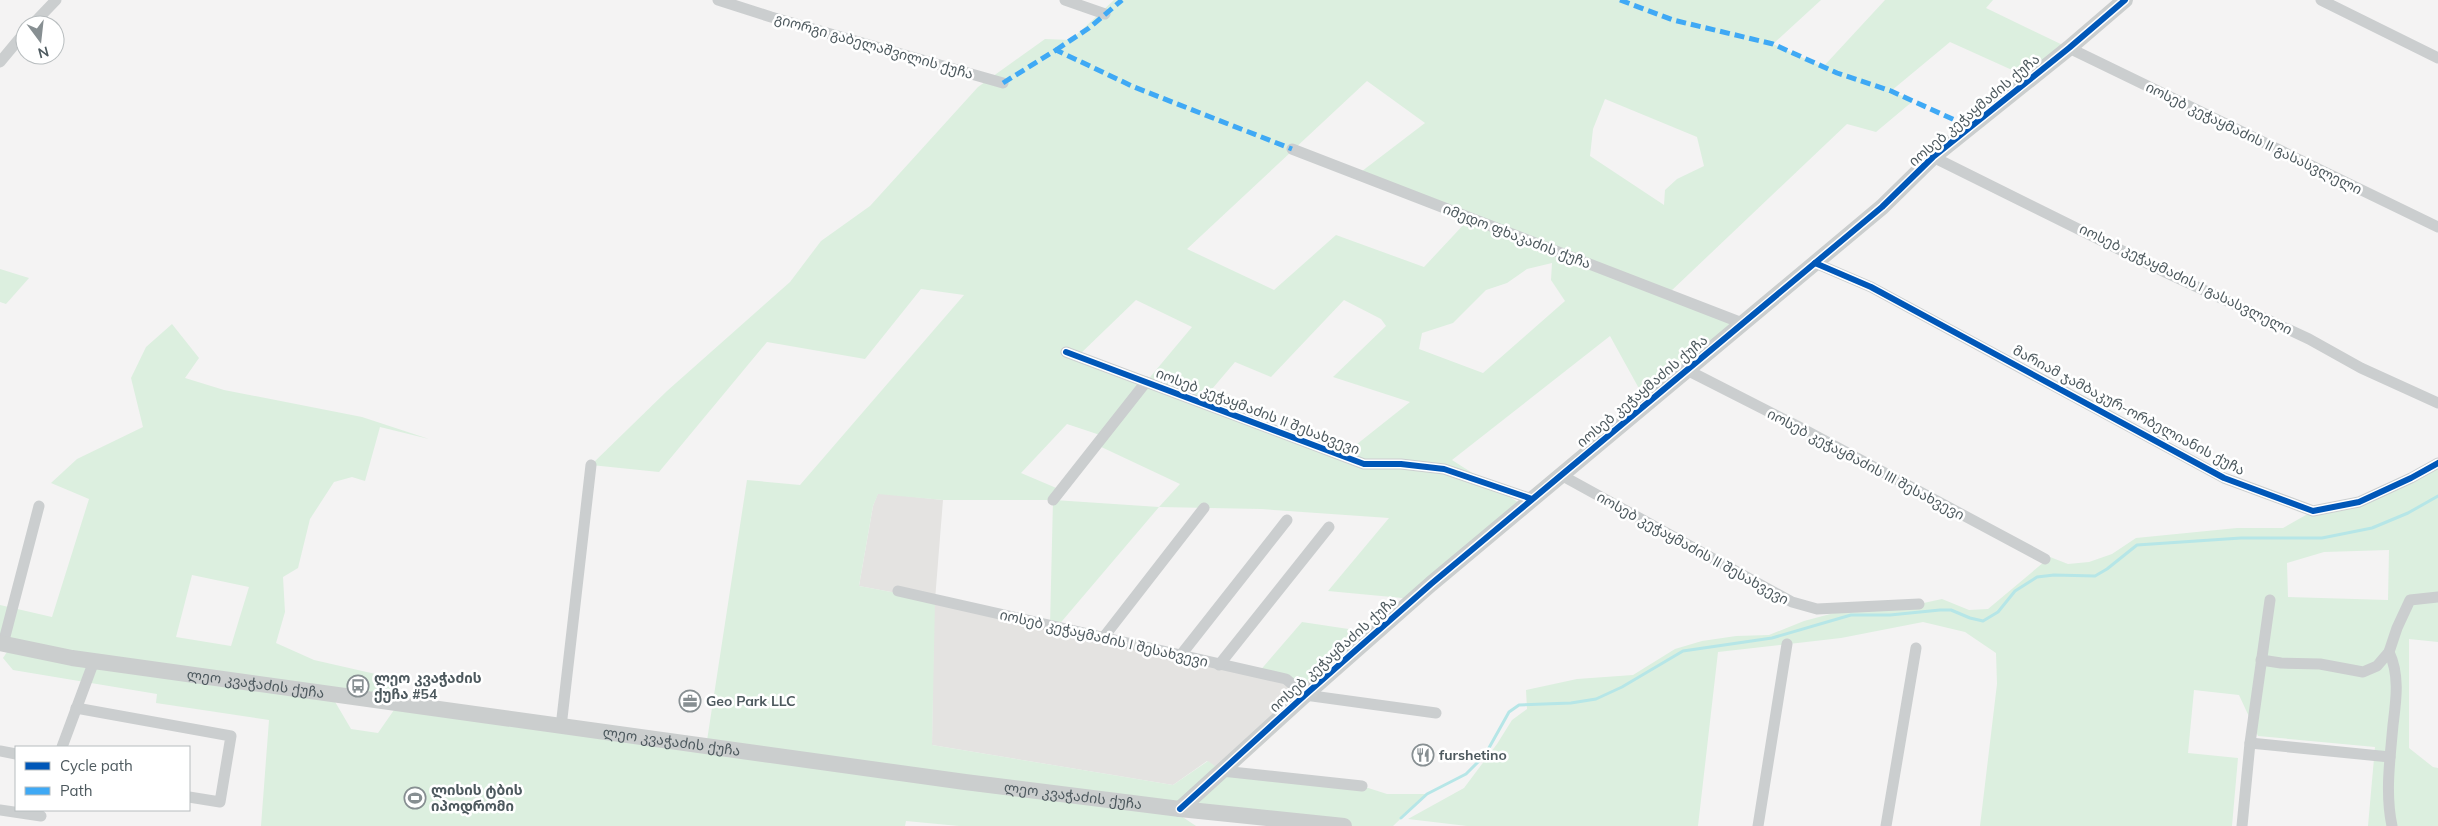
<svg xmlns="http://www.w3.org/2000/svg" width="2438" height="826" font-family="Mulish,'Noto Sans Georgian',sans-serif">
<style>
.commercial{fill:#e4e3e1}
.green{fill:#dcefdf;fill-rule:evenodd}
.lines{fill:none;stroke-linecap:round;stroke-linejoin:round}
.stream{stroke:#b6e6e7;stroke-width:3}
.street{stroke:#cbcecf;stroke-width:11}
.secondary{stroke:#cbcece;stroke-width:16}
.quiet{stroke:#3fa9f5;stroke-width:5;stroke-dasharray:10 5;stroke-linecap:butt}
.cycleway-casing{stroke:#fff;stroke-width:9}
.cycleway{stroke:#0057b8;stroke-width:6}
.labels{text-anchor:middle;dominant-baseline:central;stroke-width:5;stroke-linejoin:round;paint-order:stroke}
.street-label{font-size:14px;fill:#4d595e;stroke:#fff}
.poi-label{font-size:14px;font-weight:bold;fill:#4d595e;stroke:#fff;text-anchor:start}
</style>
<rect width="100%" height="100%" fill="#f4f3f3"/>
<!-- commercial -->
<path class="commercial" d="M878,493L943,500L935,600L1286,679L1305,695L1222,771L1207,761L1173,785L932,745L934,600L859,586L873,506Z"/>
<!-- green -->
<g class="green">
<path d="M1114,0H1821L1773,44L1823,67L1885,0H1993L1986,8L2069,48L2032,79L1950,42L1891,91L1913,101L1876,132L1847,124L1670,292L1742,323L1647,403L1610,336L1452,460L1524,506L1413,599L1328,591L1389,518L1261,509L1159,507L1057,627L1050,626L1053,500H943L878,494L873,506L859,586L935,600L932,745L1173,785L1208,761L1222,771L1362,786L1387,794H1427L1393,826H1344L706,747L747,480L800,485L964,295L921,289L865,359L767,342L659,472L591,465L667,391L790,282L821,241L870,206L978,87L1045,39L1071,40ZM1367,81L1425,123L1353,178L1467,221L1424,267L1336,235L1274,290L1187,249ZM1605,99L1697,137L1704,166L1677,179L1665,190L1664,205L1590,156L1593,129ZM1552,263L1551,280L1565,301L1483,373L1419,349L1422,333L1453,323L1486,290L1507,283L1527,269ZM1136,300L1192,327L1146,382L1078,356ZM1344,300L1381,319L1386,326L1333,377L1410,402L1342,456L1201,402L1235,362L1271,377ZM1067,424L1103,436L1097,445L1180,484L1159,507L1054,500L1061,490L1021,473Z"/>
<path d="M0,269L29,278L6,304L0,302Z"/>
<path d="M172,324L199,358L185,378L224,390L362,417L429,439L380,427L365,481L352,477L334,482L310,519L298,568L283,577L285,612L276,643L314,660L393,678L388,702L0,643V605L52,617L89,499L51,483L77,459L143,427L131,378L146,347ZM192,575L249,587L231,646L176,637Z"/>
<path d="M2438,463V642L2409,639V748L2433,767L2438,768V826H2368L2375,747L2258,736L2239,695L2194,690L2188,753L2238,758L2232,826H1980L1997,684L1996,653L1965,632L1923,622L1841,638L1718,652L1698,826H1467L1408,819L1464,788L1497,744L1512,720L1527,709L1526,690L1577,679L1633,675L1675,649L1702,641L1736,636L1769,635L1804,621L1849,609L1919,604L1942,599L1969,610L1988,609L2050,557L2068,564L2089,562L2112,554L2136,538L2237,528H2283L2313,511L2359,502ZM2389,550L2388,600L2288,597L2287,563L2324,552Z"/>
<path d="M1302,622L1375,633L1305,695L1286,679L1258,673Z"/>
<path d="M9,649L334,700L351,729L378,733L394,710L1181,816L1196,826H959L906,821L905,826H261L269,720L156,703L157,694L13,670L3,658Z"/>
</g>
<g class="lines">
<!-- stream -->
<path class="stream" d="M1401,818L1427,794L1466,774L1485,755L1509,712L1519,705L1571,703L1596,699L1622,687L1683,651L1772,638L1851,615H1890L1940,610H1951L1970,618L1983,621L1998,612L2015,591L2037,577L2054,575L2095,576L2107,569L2137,545L2241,538H2322L2372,528L2408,513L2438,496"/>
<!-- street -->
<g class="street">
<path d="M718,0L771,17L1003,83"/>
<path d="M1065,0L1105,14"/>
<path d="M2321,0L2438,58"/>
<path d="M32,25L56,0"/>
<path d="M2069,48L2438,227"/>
<path d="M0,62L25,32"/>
<path d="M1292,149L1742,323"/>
<path d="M1933,157L2167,273L2309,339L2361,368L2438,403"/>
<path d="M1815,263L1871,287L2224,478L2313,511L2359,502L2411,478L2438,463"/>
<path d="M1066,352L1364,464H1401L1444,469L1532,499"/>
<path d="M1687,370L1799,427L2045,559"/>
<path d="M1561,475L1792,602L1817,609L1919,604"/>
<path d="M1053,500L1146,382"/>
<path d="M898,591L1286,679L1305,695L1436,713"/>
<path d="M1103,638L1204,508"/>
<path d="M3,644L39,506"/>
<path d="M2389,652C2400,675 2396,701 2393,725C2390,759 2385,793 2392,826"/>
<path d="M1180,656L1287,520"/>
<path d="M2261,660L2281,663L2320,664L2363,672L2377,666L2389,652L2397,628L2410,600L2438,597"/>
<path d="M1219,665L1329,527"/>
<path d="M76,708L231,736L220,802L189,797"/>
<path d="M561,727L591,465"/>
<path d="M2250,743L2390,757"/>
<path d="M62,747L94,661"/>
<path d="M0,751L16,754"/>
<path d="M1222,771L1362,786"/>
<path d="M0,810L41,816"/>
<path d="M1758,826L1787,644"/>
<path d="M1886,826L1916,648"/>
<path d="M2242,826L2250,743L2270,600"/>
</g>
<!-- secondary -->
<g class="secondary">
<path id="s1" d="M0,643L72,658L965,782L1180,809L1344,826"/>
<path d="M1180,809L1305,695L1431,584L1882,207L1933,157L2069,48L2125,0"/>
</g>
<!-- quiet -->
<g class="quiet">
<path d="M1620,0L1673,20L1773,44L1837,73L1891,91L1970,127"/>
<path d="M1056,50L1089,28L1122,0"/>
<path d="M1003,83L1056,50L1134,87L1292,149"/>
</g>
<!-- cycleway casing -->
<g class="cycleway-casing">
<g id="cycleway">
<path d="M1815,263L1871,287L2224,478L2313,511L2359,502L2411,478L2438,463"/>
<path d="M1066,352L1364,464H1401L1444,469L1532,499"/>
<path d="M1180,809L1305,695L1431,584L1882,207L1933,157L2069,48L2125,0"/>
</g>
</g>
<!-- cycleway -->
<use href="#cycleway" class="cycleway"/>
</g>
<!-- icons -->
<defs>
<g id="bus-ring" transform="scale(1.125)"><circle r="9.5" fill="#fff" stroke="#878f92" stroke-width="1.5"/><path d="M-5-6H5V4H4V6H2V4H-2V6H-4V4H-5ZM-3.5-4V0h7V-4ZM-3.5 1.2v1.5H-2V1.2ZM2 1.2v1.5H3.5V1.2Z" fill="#878f92"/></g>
<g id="office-ring" transform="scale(1.125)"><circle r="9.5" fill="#fff" stroke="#878f92" stroke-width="1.5"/><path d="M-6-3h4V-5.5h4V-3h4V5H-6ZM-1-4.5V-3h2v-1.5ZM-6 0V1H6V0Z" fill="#878f92"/></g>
<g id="restaurant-ring" transform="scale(1.125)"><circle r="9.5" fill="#fff" stroke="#878f92" stroke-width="1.5"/><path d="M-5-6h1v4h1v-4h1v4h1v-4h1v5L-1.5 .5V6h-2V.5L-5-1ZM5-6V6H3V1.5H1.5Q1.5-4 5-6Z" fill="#878f92"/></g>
<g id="stadium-ring" transform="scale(1.125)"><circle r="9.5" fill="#fff" stroke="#878f92" stroke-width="1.5"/><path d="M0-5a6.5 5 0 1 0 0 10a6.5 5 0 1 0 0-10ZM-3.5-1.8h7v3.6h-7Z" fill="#878f92"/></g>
</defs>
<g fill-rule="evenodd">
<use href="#bus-ring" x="358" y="686"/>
<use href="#office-ring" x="690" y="701"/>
<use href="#restaurant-ring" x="1423" y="755"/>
<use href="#stadium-ring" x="415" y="798"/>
</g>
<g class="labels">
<!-- street labels -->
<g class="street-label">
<text transform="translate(874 46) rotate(16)">გიორგი გაბელაშვილის ქუჩა</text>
<text transform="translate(1974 110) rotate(-40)">იოსებ კეჭაყმაძის ქუჩა</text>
<text transform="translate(2254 138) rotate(26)">იოსებ კეჭაყმაძის II გასასვლელი</text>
<text transform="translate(1517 236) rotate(21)">იმედო ფხაკაძის ქუჩა</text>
<text transform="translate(2186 279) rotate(26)">იოსებ კეჭაყმაძის I გასასვლელი</text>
<text transform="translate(1642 391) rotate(-40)">იოსებ კეჭაყმაძის ქუჩა</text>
<text transform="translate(2129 410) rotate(28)">მარიამ ჯამბაკურ-ორბელიანის ქუჩა</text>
<text transform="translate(1258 411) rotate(21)">იოსებ კეჭაყმაძის II შესახვევი</text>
<text transform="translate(1866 464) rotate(28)">იოსებ კეჭაყმაძის III შესახვევი</text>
<text transform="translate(1693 548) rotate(29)">იოსებ კეჭაყმაძის II შესახვევი</text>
<text transform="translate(1104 638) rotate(13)">იოსებ კეჭაყმაძის I შესახვევი</text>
<text transform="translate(1333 654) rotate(-42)">იოსებ კეჭაყმაძის ქუჩა</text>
<text stroke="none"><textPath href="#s1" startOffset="259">ლეო კვაჭაძის ქუჩა</textPath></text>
<text stroke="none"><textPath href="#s1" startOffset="679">ლეო კვაჭაძის ქუჩა</textPath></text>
<text stroke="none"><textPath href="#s1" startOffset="1084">ლეო კვაჭაძის ქუჩა</textPath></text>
</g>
<!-- poi labels -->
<g class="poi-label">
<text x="374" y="678">ლეო კვაჭაძის<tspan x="374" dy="16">ქუჩა #54</tspan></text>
<text x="706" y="701">Geo Park LLC</text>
<text x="1439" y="755">furshetino</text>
<text x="431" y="790">ლისის ტბის<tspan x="431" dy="16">იპოდრომი</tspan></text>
</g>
</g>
<!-- legend -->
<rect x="15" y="746" width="175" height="65" fill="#ffffff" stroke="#b8bdbf"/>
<rect x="25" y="762" width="25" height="8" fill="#0057b8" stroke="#b8bdbf"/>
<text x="60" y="771" font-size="15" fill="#4d595e">Cycle path</text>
<rect x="25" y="787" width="25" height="8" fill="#3fa9f5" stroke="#b8bdbf"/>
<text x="60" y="796" font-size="15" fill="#4d595e">Path</text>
<!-- north arrow -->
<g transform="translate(40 40) rotate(165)"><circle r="24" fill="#ffffff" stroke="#b8bdbf"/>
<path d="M0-4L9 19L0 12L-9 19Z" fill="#878f92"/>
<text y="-8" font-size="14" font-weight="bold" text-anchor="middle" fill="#4d595e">N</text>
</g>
</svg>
